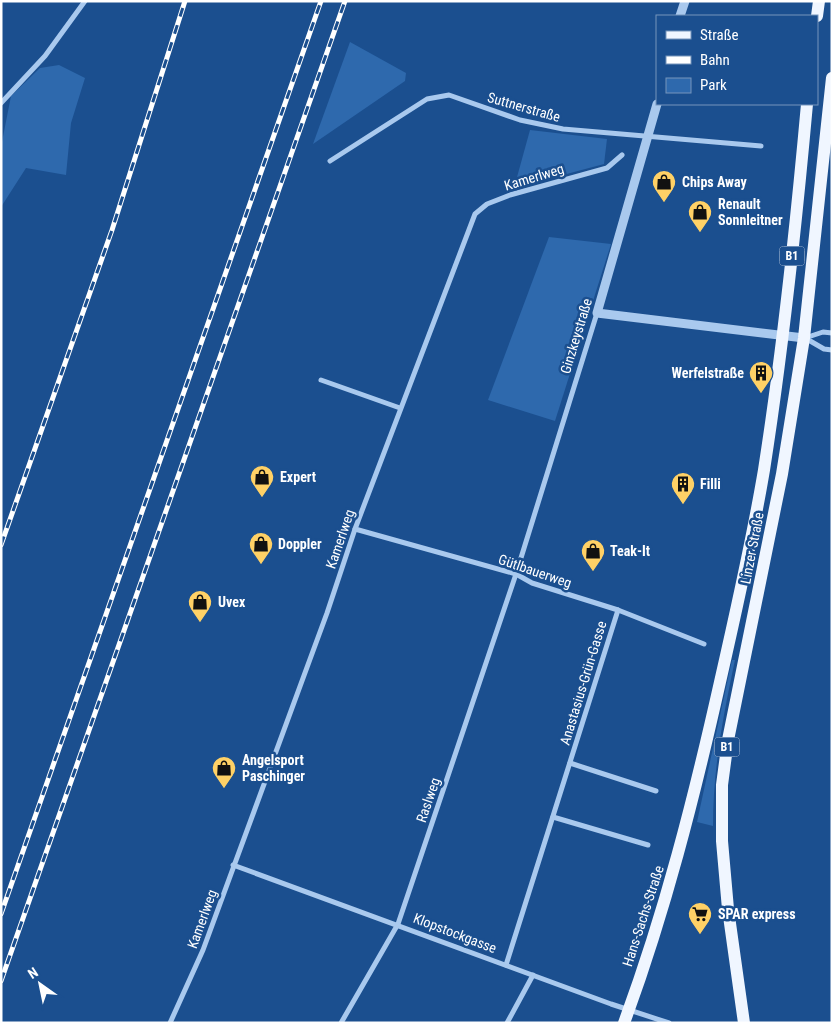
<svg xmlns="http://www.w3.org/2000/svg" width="833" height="1024" font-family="'Roboto Condensed',sans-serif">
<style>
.green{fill:#2e69ad}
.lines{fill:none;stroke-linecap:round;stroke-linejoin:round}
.minor{stroke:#a9c9ee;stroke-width:5}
.tertiary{stroke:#a9c9ee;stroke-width:9}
.primary{stroke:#f0f6ff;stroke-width:12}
.rail-casing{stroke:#fff;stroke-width:5}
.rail{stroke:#1b4f8f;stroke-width:3;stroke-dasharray:9;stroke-linecap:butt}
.labels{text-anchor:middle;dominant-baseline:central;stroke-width:5;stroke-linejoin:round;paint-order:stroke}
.shield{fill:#1b4f8f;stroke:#bbcadd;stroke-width:1}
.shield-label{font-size:12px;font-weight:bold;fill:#fff}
.street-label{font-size:14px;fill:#fff;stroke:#1b4f8f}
.poi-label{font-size:14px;font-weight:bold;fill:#fff;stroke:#1b4f8f;text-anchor:start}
</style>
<rect width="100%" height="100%" fill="#1b4f8f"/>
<!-- green -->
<g class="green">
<path d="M350,42L406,73L405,81L313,144Z"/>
<path d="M59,65L85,78L71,123L66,175L26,168L1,207V147L11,96L40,68Z"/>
<path d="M530,130L607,139L604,164L514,188Z"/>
<path d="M549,237L611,244L555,421L488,400Z"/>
<path d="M732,660H735C723,716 713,769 713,826L697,822Z"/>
</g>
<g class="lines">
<!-- minor -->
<g class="minor">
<path d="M1,103L45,56L85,1"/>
<path d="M330,161L427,99L449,95L520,120L563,129L761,146"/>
<path d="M805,338L824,349L832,350"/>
<path d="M805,338L823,332L832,333"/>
<path d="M321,380L400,408"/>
<path d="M355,529L516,574L532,583L618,610L704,644"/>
<path d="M570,763L656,791"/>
<path d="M553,817L648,845"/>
<path d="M233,865L611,1004L669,1023"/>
<path d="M506,965L618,610"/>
<path d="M170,1023L203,950L327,613L355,529L475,214L487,204L510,195L607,168L622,155"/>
<path d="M341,1023L398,924L516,574L597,313"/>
<path d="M507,1023L533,975"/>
</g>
<!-- tertiary -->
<g class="tertiary">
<path d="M680,16L685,1"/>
<path d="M657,104L597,313L804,338"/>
</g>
<!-- primary -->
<g class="primary">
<path d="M817,16L819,1"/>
<path d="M624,1023C665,912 694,798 720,682C736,612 752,541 764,470C783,348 796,226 807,104"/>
<path d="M744,1023L728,909L722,841V785L728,740L782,474L804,338L832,78"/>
</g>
<!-- rail casing -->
<g class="rail-casing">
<g id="rail">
<path d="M1,545L112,230L185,1"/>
<path d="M1,914L321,1"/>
<path d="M1,981L345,1"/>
</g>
</g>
<!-- rail -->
<use href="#rail" class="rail"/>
</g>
<!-- icons -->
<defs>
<g id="shop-pin" transform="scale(1.25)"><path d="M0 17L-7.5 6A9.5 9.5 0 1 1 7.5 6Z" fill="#ffd166" stroke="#1b4f8f"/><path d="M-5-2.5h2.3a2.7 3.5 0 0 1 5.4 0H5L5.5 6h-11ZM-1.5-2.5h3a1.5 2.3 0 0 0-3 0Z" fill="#111"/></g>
<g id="building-pin" transform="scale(1.25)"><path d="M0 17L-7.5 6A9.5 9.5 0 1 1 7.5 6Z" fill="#ffd166" stroke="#1b4f8f"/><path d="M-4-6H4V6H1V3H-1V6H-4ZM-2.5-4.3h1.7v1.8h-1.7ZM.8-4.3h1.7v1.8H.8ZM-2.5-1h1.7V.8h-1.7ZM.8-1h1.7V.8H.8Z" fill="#111"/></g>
<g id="supermarket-pin" transform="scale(1.25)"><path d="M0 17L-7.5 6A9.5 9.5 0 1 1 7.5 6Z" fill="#ffd166" stroke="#1b4f8f"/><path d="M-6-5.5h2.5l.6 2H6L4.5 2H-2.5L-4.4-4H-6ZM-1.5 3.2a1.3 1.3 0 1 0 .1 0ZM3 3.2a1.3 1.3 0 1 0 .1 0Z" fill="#111"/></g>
</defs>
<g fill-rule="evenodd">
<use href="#shop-pin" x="664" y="182"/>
<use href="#shop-pin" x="700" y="212"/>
<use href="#building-pin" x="761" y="373"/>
<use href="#shop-pin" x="262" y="477"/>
<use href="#building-pin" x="683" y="484"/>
<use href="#shop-pin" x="261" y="544"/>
<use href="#shop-pin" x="593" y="551"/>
<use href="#shop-pin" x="200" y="602"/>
<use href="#shop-pin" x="224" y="768"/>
<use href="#supermarket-pin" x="700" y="914"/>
</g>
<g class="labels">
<!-- shield labels -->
<g class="shield">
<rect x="779.5" y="246.5" width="25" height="19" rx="4"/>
<rect x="714.5" y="737.5" width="25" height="19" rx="4"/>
</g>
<g class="shield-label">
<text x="792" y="256">B1</text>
<text x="727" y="747">B1</text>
</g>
<!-- street labels -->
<g class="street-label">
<text transform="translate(524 107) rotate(16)">Suttnerstraße</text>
<text transform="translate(534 177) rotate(-17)">Kamerlweg</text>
<text transform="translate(576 336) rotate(-73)">Ginzkeystraße</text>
<text transform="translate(340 539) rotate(-71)">Kamerlweg</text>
<text transform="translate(752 548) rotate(-79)">Linzer Straße</text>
<text transform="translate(535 571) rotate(19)">Gütlbauerweg</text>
<text transform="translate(583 683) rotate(-73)">Anastasius-Grün-Gasse</text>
<text transform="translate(428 800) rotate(-71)">Raslweg</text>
<text transform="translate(643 916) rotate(-72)">Hans-Sachs-Straße</text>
<text transform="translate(202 919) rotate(-70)">Kamerlweg</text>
<text transform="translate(455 933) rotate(21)">Klopstockgasse</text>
</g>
<!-- poi labels -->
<g class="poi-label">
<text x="682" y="182">Chips Away</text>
<text x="718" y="204">Renault<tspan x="718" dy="16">Sonnleitner</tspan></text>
<text x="744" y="373" text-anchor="end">Werfelstraße</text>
<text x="280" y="477">Expert</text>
<text x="700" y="484">Filli</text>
<text x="278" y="544">Doppler</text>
<text x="610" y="551">Teak-It</text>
<text x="218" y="602">Uvex</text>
<text x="242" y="760">Angelsport<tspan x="242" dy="16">Paschinger</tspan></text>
<text x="718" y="914">SPAR express</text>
</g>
</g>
<!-- border -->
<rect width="833" height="1024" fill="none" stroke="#ffffff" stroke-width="5"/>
<!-- legend -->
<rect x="656" y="15" width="162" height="90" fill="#1b4f8f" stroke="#7695bc"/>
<rect x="666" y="31" width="25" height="8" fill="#f0f6ff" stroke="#7695bc"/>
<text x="700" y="40" font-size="15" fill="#ffffff">Straße</text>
<rect x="666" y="56" width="25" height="8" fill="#ffffff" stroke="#7695bc"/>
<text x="700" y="65" font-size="15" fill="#ffffff">Bahn</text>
<rect x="666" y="78" width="25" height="15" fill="#2e69ad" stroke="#7695bc"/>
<text x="700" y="90" font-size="15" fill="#ffffff">Park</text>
<!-- north arrow -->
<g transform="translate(40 984) rotate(327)" stroke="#1b4f8f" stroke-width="4" paint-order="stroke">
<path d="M0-4L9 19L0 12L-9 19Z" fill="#ffffff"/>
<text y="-8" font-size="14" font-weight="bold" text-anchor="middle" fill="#ffffff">N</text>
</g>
</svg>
